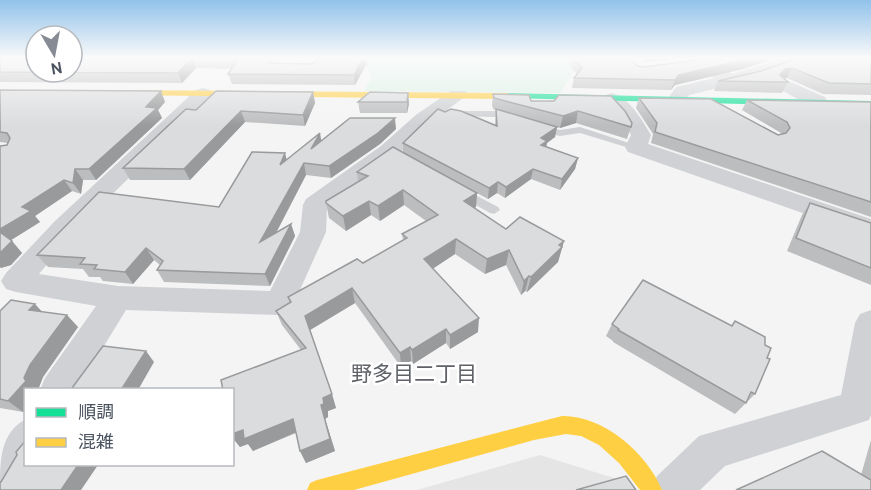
<svg xmlns="http://www.w3.org/2000/svg" width="871" height="490" font-family="Overpass,'Noto Sans JP',sans-serif">
<style>
.education{fill:#e6e5e6}
.green{fill:#daf1e6}
.lines{fill:none;stroke-linecap:round;stroke-linejoin:round}
.lane{fill:#cfd1d4;fill-rule:evenodd}
.street{fill:#cfd1d4;fill-rule:evenodd}
.fast{fill:#16e098;fill-rule:evenodd}
.slow{fill:#ffcf43;fill-rule:evenodd}
.wall{fill:#bcbdbf}
.shaded-wall{fill:#999a9b}
.building{fill:#dbdcde;stroke:#999a9b;stroke-width:1.5}
.labels{text-anchor:middle;dominant-baseline:central;stroke-width:5;stroke-linejoin:round;paint-order:stroke}
.near-neighbourhood-label{font-size:21px;fill:#5f6267;stroke:#fff}
</style>
<rect width="100%" height="100%" fill="#f4f4f4"/>
<!-- education -->
<path class="education" d="M540,455L617,479L625,490H417Z"/>
<!-- green -->
<path class="green" d="M369,58H583L560,93L364,91L372,77L365,63Z"/>
<g class="lines">
<!-- lane -->
<g class="lane">
<path d="M455,111H495L518,119L513,122L495,117L452,116V112Z"/>
<path d="M539,125L560,130L580,127L641,147L636,150L580,133L560,136L535,130V126Z"/>
<path d="M462,188L498,207L500,210L494,214L490,213L458,195L456,192Z"/>
</g>
<!-- street -->
<g class="street">
<path d="M684,58H704L732,74L783,58H806L804,61L755,79L689,95L683,104H669L667,100L676,87L714,78Z"/>
<path d="M786,80L825,97L827,101L825,105C810,109 793,96 780,89L777,85L780,81Z"/>
<path d="M203,88L210,90L212,94L210,98L73,233L39,274L118,286L270,291L300,232L303,205L306,199L381,146L417,114L451,91H465L467,95L431,122L397,156L327,208L326,232L290,312L279,315L126,310L77,390H40L45,378L96,306L16,292L6,289L1,281L6,273L55,221L196,90Z"/>
<path d="M612,93C630,98 642,120 651,135L648,144L871,219V237L628,152L625,147L631,135L623,121L603,99L605,95Z"/>
<path d="M871,310V415L869,420L725,466L700,490H651L657,476L699,436L841,395L855,323L860,314Z"/>
<path d="M26,419V464H31L16,490H0C0,460 0,433 26,419Z"/>
</g>
<!-- fast -->
<path class="fast" d="M507,93L871,101V107L504,98L502,96Z"/>
<!-- slow -->
<g class="slow">
<path d="M117,90L507,93L512,96L507,99L114,95V91Z"/>
<path d="M562,416C603,415 647,453 662,490H640L619,463L599,445L581,436L566,434L534,440L354,490H307L310,483L317,480Z"/>
</g>
</g>
<!-- wall -->
<g class="wall">
<path d="M0,58H272L271,59L273,63L312,64L367,58V63L355,85L232,84L228,74L232,69L196,68L182,83L0,82Z"/>
<path d="M571,58H628L638,66L645,67L703,59L706,58H776L743,69L675,85L671,90L572,88L574,78L577,74L570,66Z"/>
<path d="M639,58H684L645,62Z"/>
<path d="M871,58V95L823,94L787,78H784L788,82L782,93L714,91L718,81L761,71Z"/>
<path d="M0,90L165,102L158,110L162,118L96,180H83L81,194L72,191L35,216L40,222L11,240L22,253L11,265L1,268L0,267V146L7,145L8,143L0,142Z"/>
<path d="M313,92L315,103L305,126L245,122L190,180H130L123,168L196,110Z"/>
<path d="M408,93L409,104L407,113H360L358,102Z"/>
<path d="M493,94L632,123L627,139L576,123L560,128L557,127L555,137L547,143L546,147L578,158L575,169L560,190L531,179L505,198L497,193L488,199L477,193L476,207L474,208L506,229L564,241L558,262L527,292L525,291L521,295L506,265L485,274L455,254L433,268L478,332L450,349L446,343L413,364L411,361L401,367L355,303L310,330L336,408L328,411V417L325,419L335,451L306,463L300,451L296,433L253,451L248,444L240,447L232,437V390L301,350L282,325L276,311L290,303L288,297L363,263L403,240L402,234L426,221L404,205L380,221L371,215L346,231L329,218L326,203L358,182L357,172L403,152V143L445,112L495,125L496,110L493,109L492,105Z"/>
<path d="M639,98L778,135L782,134L781,133L742,110L747,100L871,102V217L651,143L653,134L636,108Z"/>
<path d="M396,129L380,144L331,178L306,175L276,233L291,224L295,236L270,286L164,282L157,270L160,265L154,260L133,284L103,281L100,277H89L83,269L48,267L37,255L219,207L287,159L321,141Z"/>
<path d="M810,203L871,223V285L787,251L802,215Z"/>
<path d="M0,311H41L78,327L43,377L38,389L23,412L0,408Z"/>
<path d="M735,321L765,345L767,358L755,394L735,414L613,342V341L606,336L612,324L732,326Z"/>
<path d="M871,440V490L861,475Z"/>
</g>
<!-- shaded-wall -->
<g class="shaded-wall">
<path d="M192,58L196,68L182,83L178,73Z"/>
<path d="M363,58H367V63L355,85L354,75Z"/>
<path d="M647,58H684L645,62Z"/>
<path d="M752,58H776L743,69L675,85L671,90L675,80L679,75Z"/>
<path d="M792,68L787,78L780,79V75L785,69Z"/>
<path d="M161,91L165,102L158,110L162,118L96,180L89,169Z"/>
<path d="M313,92L315,103L305,126L303,115Z"/>
<path d="M408,93L409,104L407,113V102Z"/>
<path d="M241,111L245,122L190,180L184,169Z"/>
<path d="M578,111L576,123L560,128L563,116Z"/>
<path d="M395,118L396,129L380,144L331,178L329,166Z"/>
<path d="M557,127L555,137L547,143L545,152L539,156L541,138Z"/>
<path d="M320,133L322,145L311,149Z"/>
<path d="M285,153L288,165H280Z"/>
<path d="M578,158L575,169L560,190L562,179Z"/>
<path d="M304,163L306,175L265,254L260,242Z"/>
<path d="M75,169L83,180L81,194L73,183Z"/>
<path d="M533,169L531,179L505,198L506,187Z"/>
<path d="M64,180L72,191L35,216L40,222L8,242L0,233V229L22,207Z"/>
<path d="M498,182L497,193L488,199L489,188Z"/>
<path d="M403,190L404,205L380,221L378,206Z"/>
<path d="M477,193L476,207L463,216L464,201Z"/>
<path d="M369,201L371,215L346,231L343,216Z"/>
<path d="M291,224L295,236L270,286L265,274Z"/>
<path d="M456,239L455,254L425,274L424,259Z"/>
<path d="M12,241L22,253L11,265L1,268L0,267V253Z"/>
<path d="M564,241L558,262L527,292L531,277Z"/>
<path d="M146,248L154,260L133,284L125,272Z"/>
<path d="M509,250L506,265L485,274L487,259Z"/>
<path d="M529,276L525,291L521,295L524,281Z"/>
<path d="M352,288L355,303L310,330L305,316Z"/>
<path d="M35,304L46,316L29,310Z"/>
<path d="M67,315L78,327L43,377L38,390H26V409L23,412L8,401L24,378L30,365Z"/>
<path d="M479,318L478,332L450,349V335Z"/>
<path d="M446,329V343L413,364L412,350Z"/>
<path d="M410,347L411,361L401,367L400,353Z"/>
<path d="M146,351L154,362L138,390H121Z"/>
<path d="M332,394L336,408L328,411V417L325,419L335,451L306,463L300,451L321,405L323,398Z"/>
<path d="M293,419L299,431L253,451L248,444L240,447L232,437V434L243,430Z"/>
<path d="M78,465H98L81,490H61Z"/>
</g>
<!-- building -->
<g class="building">
<path d="M0,58H36V72H72V58H266L272,59L269,63L312,64L318,58H363L354,75L228,74L238,59L192,58L178,73L0,72Z"/>
<path d="M573,58H628L638,66L645,67L703,59L706,58H752L679,75L675,80L574,78L582,68Z"/>
<path d="M798,58H871V84L829,83L792,68L785,69L780,75L788,82L718,81L761,71Z"/>
<path d="M0,90L161,91L146,107L157,108L89,169H75L73,183L64,180L22,207L31,211L0,229V146L7,145L10,138L7,133L0,132Z"/>
<path d="M216,91L313,92L303,115L241,111L184,169L123,168L186,109L196,110Z"/>
<path d="M370,92L408,93L407,102H358Z"/>
<path d="M493,94L529,95L531,101H554L559,95L611,96L625,111L632,123L631,127L578,111L563,116L494,98Z"/>
<path d="M639,98L711,99L778,135L786,133L790,128L787,122L747,100L871,102V202L655,132L657,123Z"/>
<path d="M438,109L445,112L451,109L461,111L497,126L496,109L557,127L541,138L547,141L541,145L578,158L562,179L533,169L506,187L498,182L489,188L403,143Z"/>
<path d="M350,118H395L378,133L329,166L304,163L260,242L291,224L265,274L157,270L163,261L146,248L125,272L94,269L97,265L80,264L85,258L37,255L99,192L219,207L252,152L285,153L280,165L320,133L311,149Z"/>
<path d="M393,147L477,193L464,201L506,229L520,217L564,241L559,245L562,247L531,277L529,276L524,281L509,250L487,259L456,239L424,259L479,318L450,335L446,329L412,350L410,347L400,353L352,288L305,316L332,394L323,398L324,404L321,405L330,439L300,451L293,419L244,439L243,430L232,434V390H223L221,380L306,348L276,311L291,302L288,297L357,259L363,263L407,238L402,234L438,215L403,190L378,206L369,201L343,216L326,203V201L368,176L357,172Z"/>
<path d="M810,203L871,223V268L796,238Z"/>
<path d="M0,232L12,241L0,253Z"/>
<path d="M643,280L732,326L735,321L765,337V345L771,348L767,358L770,359L755,394L751,392L746,403L618,330L619,329L612,324Z"/>
<path d="M11,300L35,304L29,310L67,315L30,365L24,378L26,381L8,401L0,399V311Z"/>
<path d="M103,346L146,351L121,390H85L72,388Z"/>
<path d="M26,440V465H78L61,490H0V482H1L17,455L16,452Z"/>
<path d="M822,451L871,480V490H736Z"/>
<path d="M626,476L636,490H576Z"/>
</g>
<!-- sky -->
<linearGradient id="sky" x2="0" y2="1"><stop stop-color="#91c2ea"/><stop offset="0.46" stop-color="#fafafa"/><stop offset="1" stop-color="#fafafa" stop-opacity="0"/></linearGradient>
<rect width="871" height="126" fill="url(#sky)"/>
<g class="labels">
<!-- near-neighbourhood labels -->
<g class="near-neighbourhood-label">
<text x="414" y="375">野多目二丁目</text>
</g>
</g>
<!-- legend -->
<rect x="24" y="388" width="210" height="78" fill="#ffffff" stroke="#b7babf" stroke-width="1.5"/>
<rect x="36" y="408" width="30" height="9" fill="#16e098" stroke="#b7babf" stroke-width="1.5"/>
<text x="78" y="418" font-size="18" fill="#4b5360">順調</text>
<rect x="36" y="438" width="30" height="9" fill="#ffcf43" stroke="#b7babf" stroke-width="1.5"/>
<text x="78" y="448" font-size="18" fill="#4b5360">混雑</text>
<!-- north arrow -->
<g transform="translate(54 54) rotate(170)"><circle r="28" fill="#ffffff" stroke="#b7babf" stroke-width="1.5"/>
<path d="M0-4.5L10 22L0 15L-10 22Z" fill="#868b94"/>
<text y="-9" font-size="16" font-weight="bold" text-anchor="middle" fill="#4b5360">N</text>
</g>
</svg>
